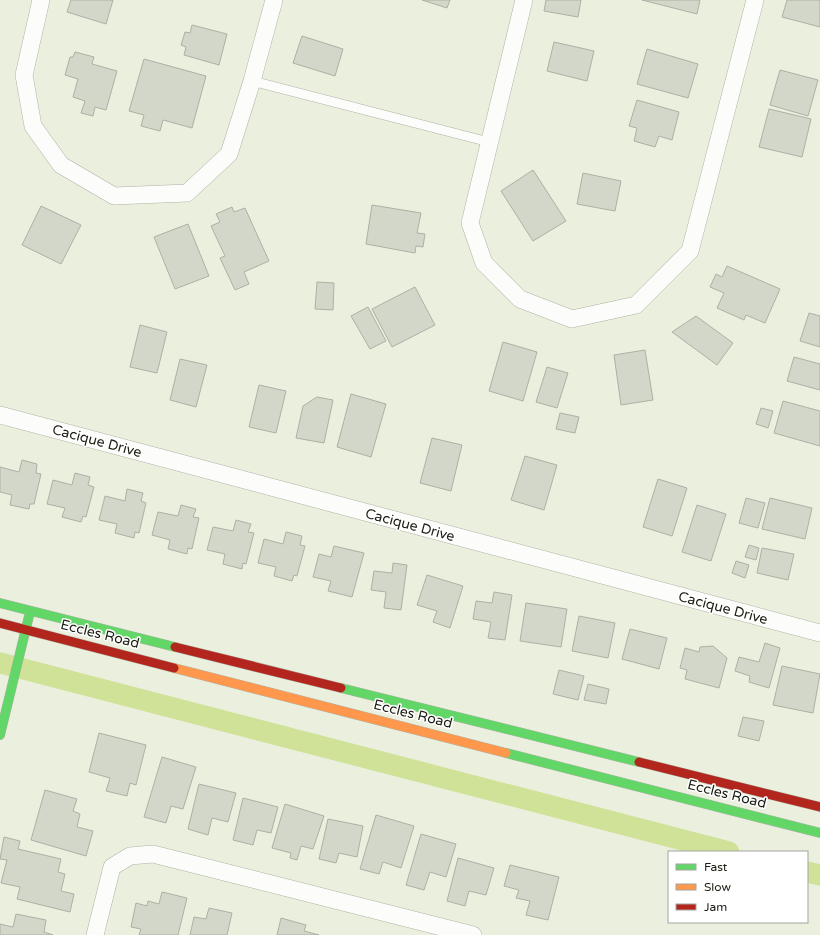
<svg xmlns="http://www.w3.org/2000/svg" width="820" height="935" font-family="'Varela Round',sans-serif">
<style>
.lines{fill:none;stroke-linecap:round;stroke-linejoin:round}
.canal{stroke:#d0e297;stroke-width:21}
.building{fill:#d3d7c9;stroke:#adb1a4}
.lane-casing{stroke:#afb3a6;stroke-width:10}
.street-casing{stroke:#afb3a6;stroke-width:18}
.fast-casing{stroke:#afb3a6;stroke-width:10}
.slow-casing{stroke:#afb3a6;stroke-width:10}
.jam-casing{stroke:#afb3a6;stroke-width:10}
.lane{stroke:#fcfdfa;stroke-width:9}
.street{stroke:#fcfdfa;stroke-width:17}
.fast{stroke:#63d668;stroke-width:9}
.slow{stroke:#ff974d;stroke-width:9}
.jam{stroke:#b3261e;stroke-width:9}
.labels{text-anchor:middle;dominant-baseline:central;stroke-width:3;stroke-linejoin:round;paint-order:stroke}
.street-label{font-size:14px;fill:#1a1d11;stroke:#fff}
</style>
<rect width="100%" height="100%" fill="#eaefde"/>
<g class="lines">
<!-- canal -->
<g class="canal">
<path d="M0,663L729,852"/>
<path d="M807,872L820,875"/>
</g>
</g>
<!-- building -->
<g class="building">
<path d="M71,0H113L106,24L67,12Z"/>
<path d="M422,0H450L447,8Z"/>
<path d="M546,0H581L578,17L544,11Z"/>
<path d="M642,0H700L697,14Z"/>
<path d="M787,0H820V27L782,17Z"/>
<path d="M192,25L227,34L219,65L184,55L186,47L181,45L185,32L190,33Z"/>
<path d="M302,36L343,49L335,76L293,63Z"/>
<path d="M554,42L594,51L587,81L547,71Z"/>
<path d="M647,49L698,64L688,98L637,84Z"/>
<path d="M75,52L94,57L92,64L117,71L106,110L95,107L93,116L81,113L85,101L73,97L78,79L65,75L70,57H73Z"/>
<path d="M144,59L206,76L192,128L163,120L160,131L141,126L144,115L129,111Z"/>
<path d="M780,70L818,80L808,116L770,105Z"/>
<path d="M637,100L679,112L672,140L659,136L655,147L634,141L637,128L629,126Z"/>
<path d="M769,109L811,119L802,157L759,147Z"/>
<path d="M533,170L566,221L533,241L501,191Z"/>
<path d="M583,173L621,181L615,211L577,204Z"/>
<path d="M372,205L421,213L417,233L425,234L423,247L416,246L415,253L366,244Z"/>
<path d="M41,206L81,225L61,264L22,245Z"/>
<path d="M232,207L234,212L245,208L269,261L244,272L249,284L235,290L220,258L225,256L211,226L220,222L216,214Z"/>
<path d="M188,224L209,276L175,289L154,237Z"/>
<path d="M727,266L780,289L765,323L746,315L744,320L717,308L724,293L710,287L716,274L722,277Z"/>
<path d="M317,282L334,283L333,310L315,309Z"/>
<path d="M415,287L435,325L392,347L372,309Z"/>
<path d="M368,307L386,341L370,349L351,316Z"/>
<path d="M809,313L820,316V347L800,341Z"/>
<path d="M696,316L733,343L717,365L672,332Z"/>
<path d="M140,325L167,332L157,373L130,367Z"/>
<path d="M503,342L537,352L523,401L489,391Z"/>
<path d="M645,350L653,400L621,405L614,355Z"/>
<path d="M794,357L820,364V390L787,381Z"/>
<path d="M180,359L207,365L196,407L170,400Z"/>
<path d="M547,367L568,373L557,408L536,402Z"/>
<path d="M259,385L286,391L276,433L249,427Z"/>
<path d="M351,394L386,404L371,457L337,447Z"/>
<path d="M317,397L333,400L324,443L296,438L303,406Z"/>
<path d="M783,401L820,411V446L774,433Z"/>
<path d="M761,408L773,411L768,428L756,424Z"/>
<path d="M560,413L579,417L575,433L556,429Z"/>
<path d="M432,438L462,445L451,491L420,483Z"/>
<path d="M525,456L557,465L544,510L511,500Z"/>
<path d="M22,460L37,464L36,473L41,474L34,504H30L29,509L10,505L12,495L0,492V467L19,472Z"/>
<path d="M75,473L90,477L88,485L94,487L86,517L83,516L81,522L62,517L65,508L47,504L53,480L72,485Z"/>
<path d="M658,479L687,488L672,536L643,527Z"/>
<path d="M127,489L143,493L141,501L146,503L139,533L135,532L134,538L115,533L117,524L99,520L105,496L125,501Z"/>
<path d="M746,498L765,503L758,528L739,523Z"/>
<path d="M770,498L812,508L805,539L762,529Z"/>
<path d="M181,505L196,509L193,517L199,518L192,549L188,548L187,554L168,549L170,540L152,535L158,512L178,516Z"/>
<path d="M697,505L726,514L711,561L682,552Z"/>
<path d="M236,520L251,524L248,532L254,533L246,564L243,563L242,569L223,564L225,554L207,550L213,527L233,531Z"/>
<path d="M286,532L302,536L300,545L305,546L297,576L294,575L292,581L274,576L276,567L258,563L264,539L283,544Z"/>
<path d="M749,545L759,548L756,560L745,557Z"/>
<path d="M334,546L364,553L352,597L328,591L331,581L313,577L319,554L331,557Z"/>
<path d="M762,548L794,554L788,580L757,573Z"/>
<path d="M736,561L749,565L745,578L732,573Z"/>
<path d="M393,563L407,565L401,610L384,608L386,592L371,590L374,571L392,573Z"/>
<path d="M427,575L463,586L450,628L433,622L437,611L417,605Z"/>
<path d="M494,592L512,595L505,640L488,638L491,622L473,619L476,601L492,603Z"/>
<path d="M526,603L567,609L561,647L520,641Z"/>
<path d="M579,616L615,623L608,658L572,651Z"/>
<path d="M630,629L667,638L659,669L622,659Z"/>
<path d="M765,643L780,648L769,688L749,682L750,676L735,671L739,657L759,662Z"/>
<path d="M713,646L727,658L719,688L685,679L687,670L680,668L685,648L699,652L700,647Z"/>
<path d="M782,666L820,674L813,713L773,705Z"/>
<path d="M559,670L584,676L578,700L553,694Z"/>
<path d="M588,684L609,689L606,704L584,700Z"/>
<path d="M743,717L764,721L759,741L738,736Z"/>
<path d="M99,733L146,745L136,785L130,783L127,796L106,791L110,778L89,772Z"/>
<path d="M162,757L196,767L183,809L171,806L166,823L144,817Z"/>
<path d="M199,784L236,793L228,822L212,818L208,835L188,829Z"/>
<path d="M45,790L77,799L73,811L80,814L77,827L93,831L86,856L31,840Z"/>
<path d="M243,798L278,807L271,833L257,830L253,845L233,840Z"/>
<path d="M285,804L324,816L313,849L301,846L297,860L290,858L291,853L272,848Z"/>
<path d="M376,815L414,826L401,868L383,862L379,874L360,869Z"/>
<path d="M328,819L363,826L357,857L339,853L336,863L319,859Z"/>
<path d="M421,834L456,844L446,877L430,872L424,890L406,885Z"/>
<path d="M4,837L20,841L18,849L61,859L58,872L65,874L61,891L74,894L70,912L17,899L20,887L1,883L7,860L0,859Z"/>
<path d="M458,858L494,868L486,895L469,891L465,906L447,901Z"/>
<path d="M510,865L559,877L548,920L526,915L530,901L516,898L519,890L504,886Z"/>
<path d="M162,892L187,898L178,935H139L141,929L131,927L136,903L147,906L148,901L159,904Z"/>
<path d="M209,908L232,913L227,935H190L194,917L206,919Z"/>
<path d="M16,914L46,920L44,932L53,935H0V924L13,927Z"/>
<path d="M281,918L306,925L304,931L319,935H277Z"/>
</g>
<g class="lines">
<!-- lane casing -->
<g class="lane-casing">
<path id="lane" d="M252,81L489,142"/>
</g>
<!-- street casing -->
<g class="street-casing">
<g id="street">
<path d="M41,0L24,75L33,126L61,165L114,196L187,193L229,154L252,81L274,0"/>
<path d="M524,0L470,223L484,263L520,299L572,319L636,305L690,251L755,0"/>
<path d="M0,415L820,633"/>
<path d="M95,935L112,867L130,856L153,854L473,935"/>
</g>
</g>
<!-- fast casing -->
<g class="fast-casing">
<g id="fast">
<path d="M0,603L175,647"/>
<path d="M341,688L639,762"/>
<path d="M0,735L29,616"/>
<path d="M506,753L820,833"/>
</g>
</g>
<!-- slow casing -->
<g class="slow-casing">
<path id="slow" d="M174,668L506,753"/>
</g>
<!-- jam casing -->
<g class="jam-casing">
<g id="jam">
<path d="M0,623L174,668"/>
<path d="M175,647L341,688"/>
<path d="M639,762L820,807"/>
</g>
</g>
<!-- lane -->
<use href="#lane" class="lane"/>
<!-- street -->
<use href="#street" class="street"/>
<!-- fast -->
<use href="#fast" class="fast"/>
<!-- slow -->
<use href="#slow" class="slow"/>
<!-- jam -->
<use href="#jam" class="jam"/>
</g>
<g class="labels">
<!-- street labels -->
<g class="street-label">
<text transform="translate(97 441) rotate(15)">Cacique Drive</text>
<text transform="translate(410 525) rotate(15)">Cacique Drive</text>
<text transform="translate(723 608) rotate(15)">Cacique Drive</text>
<text transform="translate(100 634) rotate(14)">Eccles Road</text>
<text transform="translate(413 714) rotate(14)">Eccles Road</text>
<text transform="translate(727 794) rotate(14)">Eccles Road</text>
</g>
</g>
<!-- legend -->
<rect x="668" y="851" width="140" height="72" fill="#ffffff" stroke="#a3a5a0"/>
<rect x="676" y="864" width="20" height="6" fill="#63d668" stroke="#a3a5a0"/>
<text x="704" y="871" font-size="12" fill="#1a1d11">Fast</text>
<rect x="676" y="884" width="20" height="6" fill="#ff974d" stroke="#a3a5a0"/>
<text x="704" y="891" font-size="12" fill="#1a1d11">Slow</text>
<rect x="676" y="904" width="20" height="6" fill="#b3261e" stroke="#a3a5a0"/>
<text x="704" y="911" font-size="12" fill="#1a1d11">Jam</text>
</svg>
